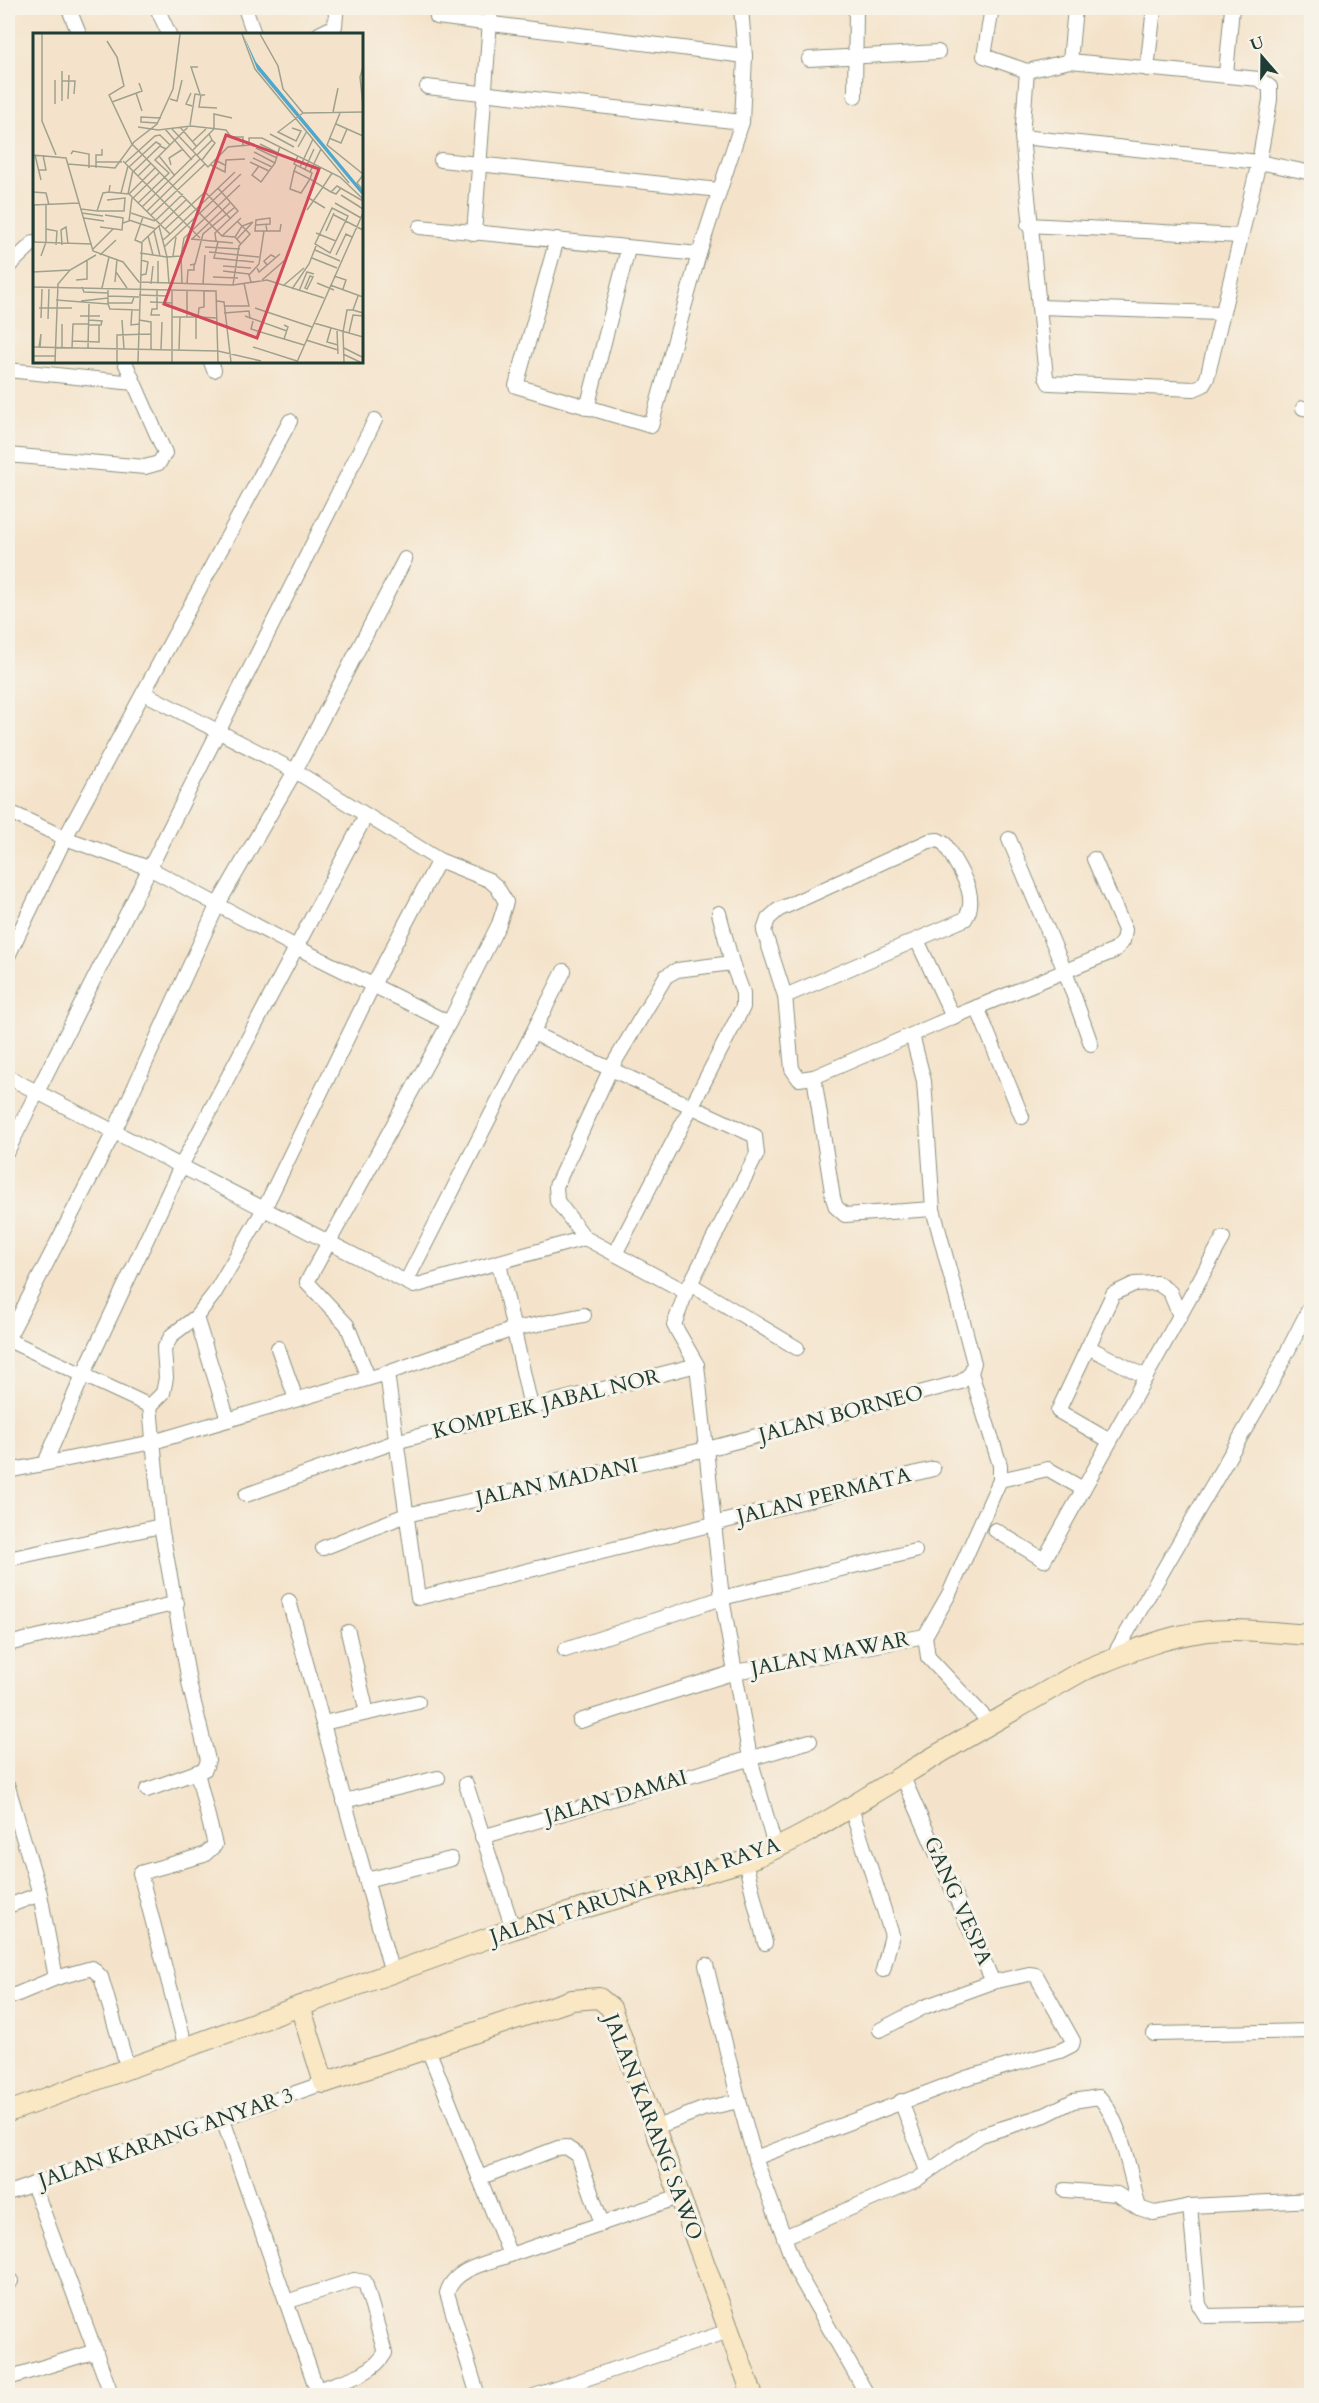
<svg xmlns="http://www.w3.org/2000/svg" width="1319" height="2403" font-family="Cardo,serif">
<style>
.lines{fill:none;stroke-linecap:round;stroke-linejoin:round}
.street-casing{stroke:#8a907f;stroke-width:16}
.secondary-casing{stroke:#8a907f;stroke-width:22}
.street{stroke:#fff;stroke-width:14}
.secondary{stroke:#fae7c3;stroke-width:20}
.labels{text-anchor:middle;dominant-baseline:central;stroke-width:6;stroke-linejoin:round;paint-order:stroke}
.street-label{font-size:21px;fill:#1f3d34;stroke:#f7f3e8}
.inset-road{fill:none;stroke:#9fa18e;stroke-width:1.5}
.view{fill:#d1495b;fill-opacity:0.15;stroke:#d1495b;stroke-width:3}
.inset-edge{fill:none;stroke:#1f3d34;stroke-width:3}
</style>
<rect width="100%" height="100%" fill="#f7f3e8"/>
<filter id="ink" filterUnits="userSpaceOnUse"><feTurbulence type="fractalNoise" baseFrequency=".0167" numOctaves="2"/><feDisplacementMap in="SourceGraphic" scale="12" xChannelSelector="R" yChannelSelector="G"/><feConvolveMatrix kernelMatrix="1 2 1 2 8 2 1 2 1" color-interpolation-filters="sRGB"/></filter>
<filter id="wash" filterUnits="userSpaceOnUse"><feTurbulence type="fractalNoise" baseFrequency=".008" numOctaves="4" result="noise"/><feDisplacementMap in="SourceGraphic" scale="24" xChannelSelector="R" yChannelSelector="G"/><feGaussianBlur stdDeviation="1.35" result="paint"/><feColorMatrix in="noise" values="0 0 0 0 0 0 0 0 0 0 0 0 0 0 0 0 0 1.4 0 .05"/><feComposite in="paint" operator="in"/></filter>
<g filter="url(#wash)">
<rect width="100%" height="100%" fill="#f4e3ca"/>
</g>
<g filter="url(#ink)">
<g class="lines">
<!-- street casing -->
<g class="street-casing">
<g id="street">
<path d="M157,8L169,34"/>
<path d="M245,8L254,34"/>
<path d="M992,8L984,56L1027,71L1070,61L1259,79L1270,87V100L1259,162L1312,173"/>
<path d="M69,9L79,34"/>
<path d="M437,17L745,56"/>
<path d="M319,34L335,26L336,14L334,8"/>
<path d="M809,59L938,52"/>
<path d="M1070,61L1075,8"/>
<path d="M1147,69L1154,8"/>
<path d="M1226,74L1232,8"/>
<path d="M427,87L742,122"/>
<path d="M855,96L856,8"/>
<path d="M1022,137L1046,377L1049,383L1194,389L1203,385L1207,378L1259,162L1022,137L1027,71"/>
<path d="M441,160L719,190"/>
<path d="M1028,225L1240,236"/>
<path d="M420,227L699,254"/>
<path d="M474,234L491,8"/>
<path d="M557,239L516,386L651,426L699,254L742,122L745,56L741,8"/>
<path d="M8,267L34,242"/>
<path d="M1039,307L1220,313"/>
<path d="M211,362L214,370"/>
<path d="M8,370L134,383"/>
<path d="M587,408L628,249"/>
<path d="M1303,408L1312,409"/>
<path d="M8,455L145,467L159,463L165,453L125,362"/>
<path d="M144,693L295,771L439,860L489,880L497,887L506,902L499,924L449,1023L307,1282L347,1325L368,1377"/>
<path d="M8,815H16L65,838L149,868L298,948L449,1023"/>
<path d="M1009,839L1065,971L1091,1044"/>
<path d="M719,913L732,963"/>
<path d="M917,940L953,1017L1114,951L1123,941L1125,930L1094,859"/>
<path d="M8,956L65,838L290,421"/>
<path d="M785,996L965,919C981,895 957,867 945,844L938,840L929,841L778,910L768,919L764,931L785,996L792,1069L799,1079L814,1077L953,1017"/>
<path d="M977,1007L1022,1117"/>
<path d="M533,1033L755,1136L757,1154L686,1292L674,1325L697,1365L722,1598L750,1758L776,1850"/>
<path d="M912,1035L924,1081L933,1209L974,1363L971,1373L1000,1465V1480L949,1594L925,1636L928,1657L991,1724"/>
<path d="M8,1077L414,1286L585,1238L686,1292"/>
<path d="M814,1077L833,1198L836,1207L845,1215L933,1209"/>
<path d="M8,1150L375,420"/>
<path d="M585,1238L557,1201L556,1186L611,1068L666,976L677,970L732,963L743,993V1007L615,1254"/>
<path d="M499,1263L531,1407"/>
<path d="M406,1282L564,971"/>
<path d="M690,1284L797,1348"/>
<path d="M196,1317L228,1420"/>
<path d="M8,1338L114,1132L217,906L295,771L405,559"/>
<path d="M8,1340L150,1406"/>
<path d="M1088,1347L1146,1377"/>
<path d="M278,1348L296,1399"/>
<path d="M387,1373L418,1598L933,1469"/>
<path d="M150,1406L163,1393L166,1378L164,1349L172,1335L196,1317L214,1294L264,1209L373,985L439,860"/>
<path d="M1110,1441L1058,1411L1113,1294L1134,1284L1157,1283L1170,1292L1180,1316"/>
<path d="M45,1463L83,1375L181,1166L366,815"/>
<path d="M8,1471L153,1442L387,1373L514,1329L584,1315"/>
<path d="M1000,1480L1048,1469L1083,1489"/>
<path d="M246,1495L395,1442L697,1365"/>
<path d="M995,1530L1044,1560L1223,1238"/>
<path d="M323,1548L406,1515L707,1449L961,1382L971,1373"/>
<path d="M8,1559L161,1526"/>
<path d="M289,1601L392,1973"/>
<path d="M348,1632L367,1713"/>
<path d="M8,1644L177,1603"/>
<path d="M565,1650L722,1598L915,1551"/>
<path d="M1111,1660L1269,1388L1312,1303"/>
<path d="M580,1721L735,1672L925,1636"/>
<path d="M323,1723L418,1702"/>
<path d="M466,1784L513,1929"/>
<path d="M8,1787L40,1894L56,1978L92,1968L101,1977L128,2069"/>
<path d="M147,1790L205,1769L208,1760L190,1687L161,1526L150,1406"/>
<path d="M344,1801L438,1778"/>
<path d="M851,1808L892,1935L883,1970"/>
<path d="M482,1837L810,1741"/>
<path d="M745,1861L765,1943"/>
<path d="M366,1880L451,1859"/>
<path d="M8,1906L40,1894"/>
<path d="M706,1965L739,2101"/>
<path d="M8,1998L56,1978"/>
<path d="M880,2030L924,2007L993,1982"/>
<path d="M1154,2034L1312,2031"/>
<path d="M186,2048L140,1873L204,1855L215,1845L197,1772"/>
<path d="M428,2049L510,2255C488,2263 454,2268 447,2293L478,2396"/>
<path d="M901,2101L927,2171"/>
<path d="M222,2117L319,2396"/>
<path d="M654,2128L703,2109L739,2101L755,2158L797,2272L868,2396"/>
<path d="M755,2158L966,2078L1060,2051L1072,2045L1073,2041L1036,1975L1029,1974L993,1982L902,1775"/>
<path d="M479,2178L558,2148L566,2147L578,2155L602,2224"/>
<path d="M33,2184L112,2396"/>
<path d="M1065,2190L1117,2194L1139,2208L1154,2213L1190,2206L1312,2200"/>
<path d="M8,2193L324,2083"/>
<path d="M1190,2206L1199,2305L1206,2316L1312,2314"/>
<path d="M784,2237L916,2180L981,2135L1045,2115L1073,2101L1099,2097C1122,2121 1130,2175 1139,2208"/>
<path d="M510,2255L679,2197"/>
<path d="M8,2282L11,2281"/>
<path d="M286,2302L354,2280L365,2282L385,2353C372,2376 341,2381 317,2390"/>
<path d="M8,2378L96,2351"/>
<path d="M534,2396L729,2331"/>
</g>
</g>
<!-- secondary casing -->
<g class="secondary-casing">
<g id="secondary">
<path d="M300,2006L324,2083L572,2000L599,1998L611,2008L753,2396"/>
<path d="M8,2112L513,1929L745,1861C803,1840 852,1805 905,1774C963,1739 1023,1705 1082,1671C1120,1656 1161,1637 1201,1632C1236,1627 1276,1633 1312,1635"/>
</g>
</g>
<!-- street -->
<use href="#street" class="street"/>
<!-- secondary -->
<use href="#secondary" class="secondary"/>
</g>
</g>
<g class="labels">
<!-- street labels -->
<g class="street-label">
<text transform="translate(546 1404) rotate(-14)">KOMPLEK JABAL NOR</text>
<text transform="translate(841 1414) rotate(-15)">JALAN BORNEO</text>
<text transform="translate(557 1482) rotate(-12)">JALAN MADANI</text>
<text transform="translate(824 1496) rotate(-14)">JALAN PERMATA</text>
<text transform="translate(830 1654) rotate(-11)">JALAN MAWAR</text>
<text transform="translate(616 1797) rotate(-16)">JALAN DAMAI</text>
<text transform="translate(635 1891) rotate(-18)">JALAN TARUNA PRAJA RAYA</text>
<text transform="translate(958 1901) rotate(66)">GANG VESPA</text>
<text transform="translate(653 2127) rotate(69)">JALAN KARANG SAWO</text>
<text transform="translate(166 2138) rotate(-19)">JALAN KARANG ANYAR 3</text>
</g>
</g>
<!-- overview -->
<g transform="translate(33 33)">
<rect width="330" height="330" fill="#f4e3ca"/>
<path d="M210,1L223,29L330,158V163L224,36Z" fill="#50a7cd"/>
<path class="inset-road" d="M9,1V88L23,122M209,1L222,36L316,150M227,1L245,33L250,56L270,80L330,79M74,8L84,24L91,53L76,62L99,111L189,203L202,204L208,211M165,34H158L167,61M330,34L327,44L330,73M29,48H42L41,61M103,60L109,78M158,60L153,71L159,73M172,62H168L166,74L184,75M35,66L36,42M137,66L144,68L149,47M29,68V38M79,69L109,58L106,50M22,71V47M300,79L305,55M307,80L294,112L330,141M124,90L108,89V84L128,85M303,91L330,103M157,92L162,61L168,62M105,94L125,97L158,93L193,97L198,104H210V113M147,94L164,114M259,95L268,98L263,108L245,99L270,80M132,96L159,127M139,96L175,134L182,127L192,132M237,101L261,114M296,105L308,110L314,96M159,109L173,96M227,111L245,120M265,114L274,98M223,115L244,125M160,117L181,96V81L199,85M221,119L242,130M38,121L40,118L56,121V135M0,122L33,125L60,218L90,229L106,249L200,252L234,247L291,265M2,122L8,147M164,122L179,107L176,101M126,123L142,143M265,123L261,131L279,140L277,146L290,154L299,140M220,125L239,134M169,127L182,110L179,107M182,127L195,114L216,112V105H229L307,144L330,166M90,128L167,205M63,129H89M217,129L236,138M92,130L122,103L127,102L137,112M35,131L82,135L101,109L124,91L140,56L147,1M138,132L136,125L150,116M178,132L192,139L193,127L212,126M226,133L219,142L228,149L242,130L247,113M96,134L123,109L128,112M267,134L280,106M63,135V122H69V116M272,136L281,116M6,137H13L10,122M101,138L127,113L133,116M261,138L257,156L268,160L277,146L261,138L263,133M277,139L288,116M330,142L324,150L330,157M105,143L118,130M77,152L76,159L96,161L137,201L130,207M308,155L303,161L298,159L304,153L330,168M0,159L13,160L16,172M88,160L95,133M95,161L100,137M96,161L123,134M308,162L330,176M274,164L292,175M100,165L127,139M105,170L136,140L122,127L155,94M302,170L328,185M0,172L46,170M1,172V209M109,174L163,121M299,175L315,183L297,220L282,211ZM48,176L64,178L70,160L76,159M274,177L290,154L298,159M64,178H91L92,165L74,167M114,178L167,126M49,180L70,183M98,180L122,188M118,182L172,131M301,182L330,197M51,185L71,188M96,187L123,196M123,187L150,161M90,190L96,188L99,165M223,192L237,191V185L223,187L222,198H234M233,192L234,198H247L248,191M67,194L89,197L90,185L72,182M13,196L24,198L23,212M132,196L172,159L198,186M121,198L127,223M293,198L301,180M283,200L303,208M137,201L202,139M115,203L120,222M189,203L208,185M202,204L209,193L220,189L204,206M158,206L200,210M159,206L198,169M183,208L182,200L205,178L185,155M0,209L59,211M109,209L154,166M185,209L181,225L221,229M109,210L102,207L110,184M29,212L28,197L33,194L35,211M131,214L208,141M172,214L207,216M60,216L80,196M282,217L307,228M176,219L226,224M107,220L134,224L126,193M67,222L83,207M303,222L313,201L319,204M8,223L13,209V172M140,223L143,204M148,223L149,251M279,225L304,235M157,232L162,231L170,201L202,174M234,232L231,228L238,222L242,224M190,233L218,235M224,235L226,239L247,221M190,238L216,241M0,239L37,237M83,239L94,255M108,242L113,241L115,229L108,227M277,243L280,244L274,256L272,255ZM301,243L313,247L310,256M180,244L205,245M43,247L54,246V228M229,247L252,227M82,249L84,226M218,249L216,242L226,231L231,198M284,250L301,257M118,251L120,233M125,251V228M136,251L134,224L148,223L151,205L207,152M154,251L155,237H161V232M170,251L172,222M200,252L206,213L217,201L204,188M251,252L271,235M297,252L330,264M0,254L183,258L185,329M49,254L51,259L75,260M69,255L76,224M124,256V276H119L118,282H127M259,256L276,231L283,213M266,258L274,239L281,241M106,262L135,263M75,263L106,264M325,263L320,277L330,280M23,267L75,271V255M48,268L75,265M184,268L191,269L198,329M117,269L139,270M75,270H99L101,264M75,271L77,276L106,277M191,273H216L211,250M6,275H39M222,275L279,294M99,276L98,292L106,291M191,280L216,278L217,286M47,283H67M212,283L254,298M139,284H165L166,275L171,274V257M154,284V257M165,284L184,285M8,285L9,256M15,286L16,256M56,287L69,288L68,292H56M89,287L91,316M106,287L118,289V317M220,288L218,296L251,306M281,290L330,304M29,291V315M251,292L255,294L251,306L271,312M298,295L294,309L305,312M304,298L305,321M316,300L320,282L330,283M163,306V284M273,307L305,317M39,308L66,309V292M0,314L185,318L228,328M6,314L8,301L7,315M220,314L264,328M39,315L40,291H56M55,315L56,271M311,315L329,324M128,317L129,289M146,317L147,284M310,321L327,329M0,323H22M22,329L25,251L37,237L63,222M84,329V302L118,301M105,329L109,209M139,329V257M264,329L330,180M311,329L310,299L314,277H320"/>
<path class="view" d="M193,102L286,136L224,305L131,271Z"/>
<rect width="330" height="330" class="inset-edge"/>
</g>
<!-- margin -->
<rect width="1319" height="2403" fill="none" stroke="#f7f3e8" stroke-width="30"/>
<!-- north arrow -->
<g transform="translate(1262 57) rotate(340)" stroke="#f7f3e8" stroke-width="4.5" paint-order="stroke">
<path d="M0-4.5L10 22L0 15L-10 22Z" fill="#1f3d34"/>
<text y="-9" font-size="16" font-weight="bold" text-anchor="middle" fill="#1f3d34">U</text>
</g>
</svg>
